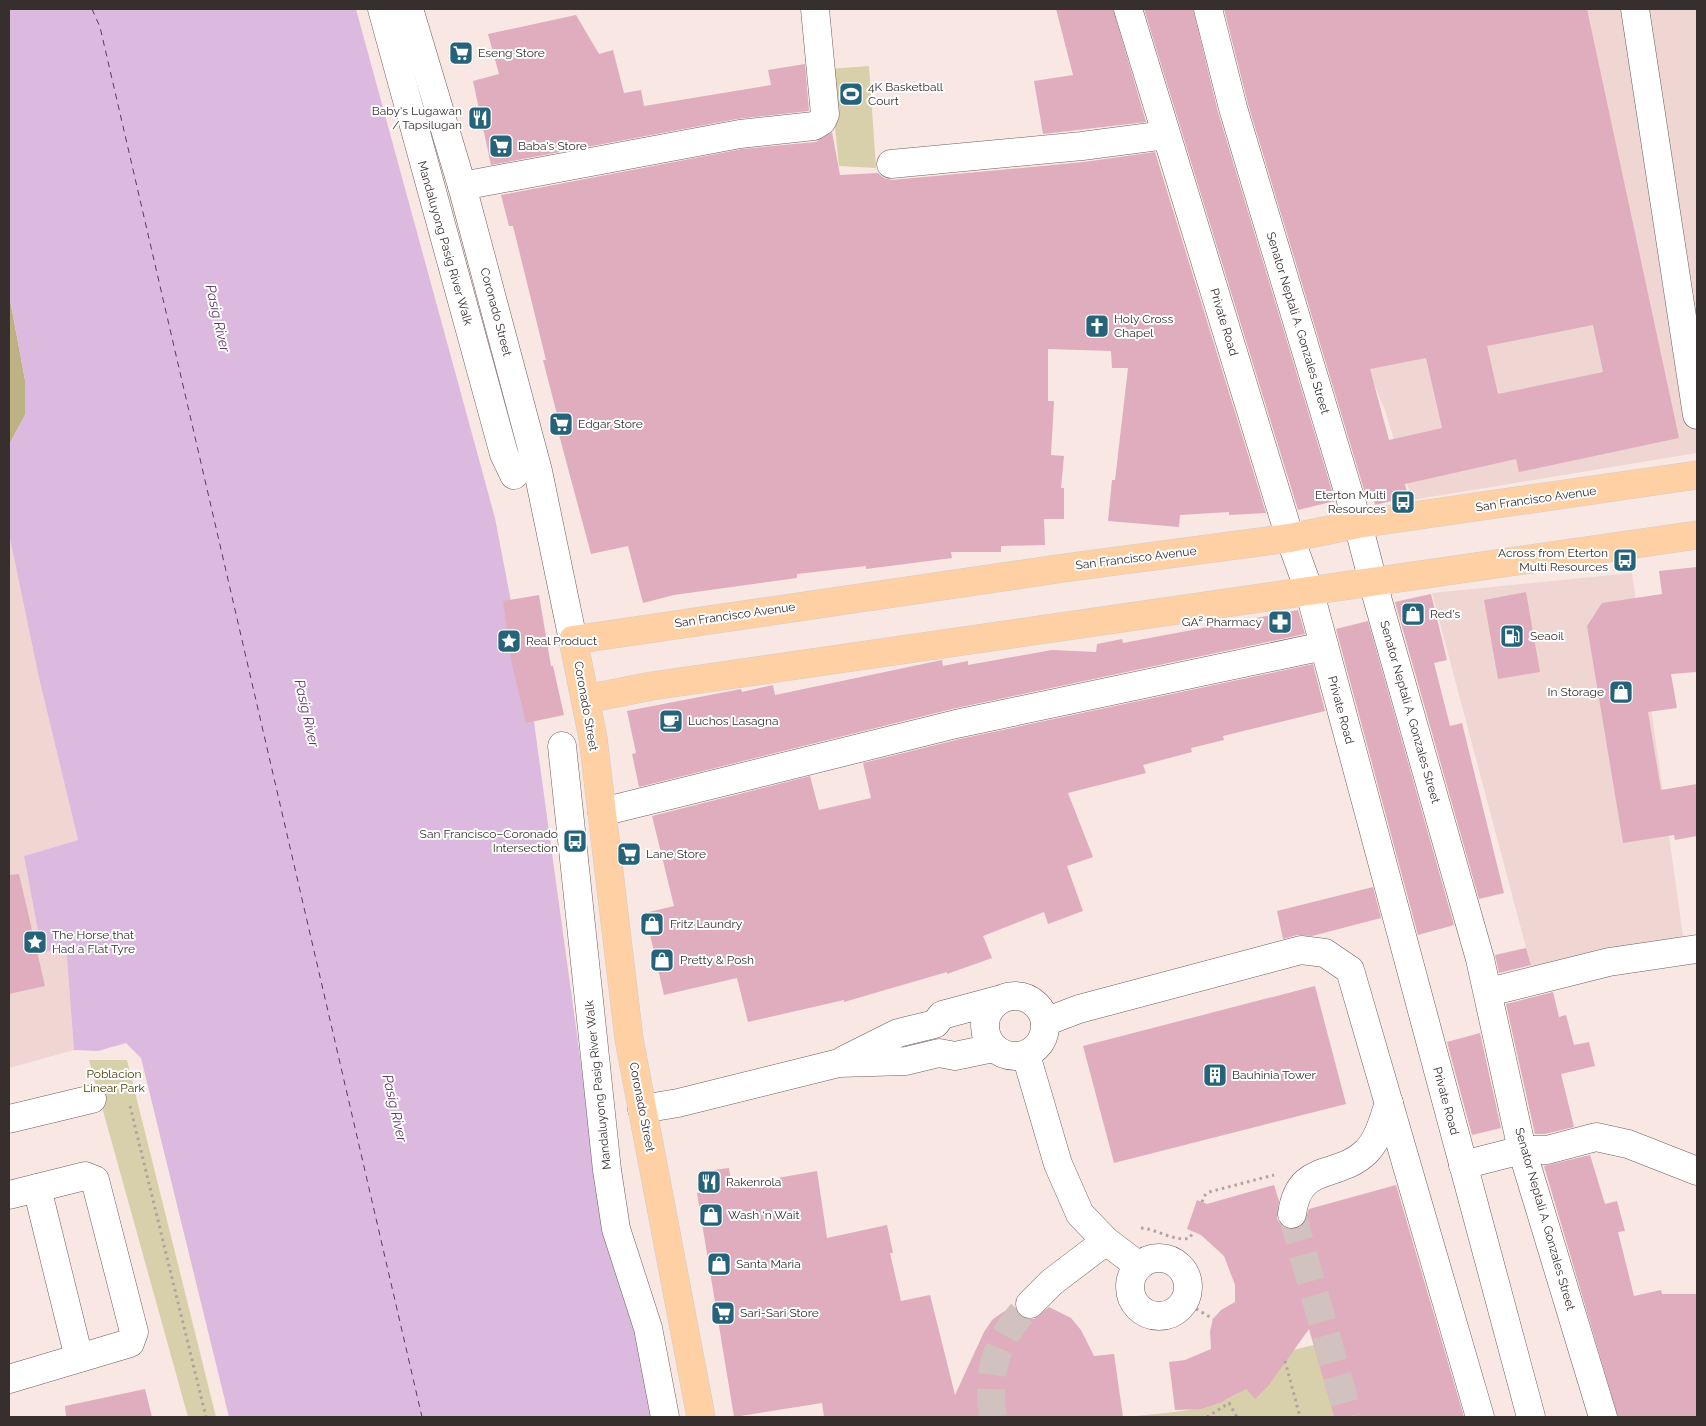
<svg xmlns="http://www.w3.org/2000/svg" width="1706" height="1426" font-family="Raleway,sans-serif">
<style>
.built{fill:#f0d6d2}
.green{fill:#d8cfab}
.forest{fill:#bdb284}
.water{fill:#dcbadf}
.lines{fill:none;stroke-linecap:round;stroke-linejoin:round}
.ferry{stroke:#603565;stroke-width:1;stroke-dasharray:6 5;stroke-linecap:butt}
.building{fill:#dfadbe;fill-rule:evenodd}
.minor-tunnel{stroke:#d2c2bf;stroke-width:28;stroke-dasharray:28 14;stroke-linecap:butt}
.minor-casing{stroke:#6e5f5d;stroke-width:29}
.major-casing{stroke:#cfcdcd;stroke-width:29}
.path{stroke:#b0a29f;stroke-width:3;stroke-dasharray:2.5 4;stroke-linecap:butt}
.minor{stroke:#fff;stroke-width:28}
.major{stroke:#ffd0a3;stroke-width:28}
.labels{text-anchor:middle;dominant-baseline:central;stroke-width:4;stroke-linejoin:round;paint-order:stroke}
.poi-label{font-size:12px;fill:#362f2e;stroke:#fff;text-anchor:start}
.street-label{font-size:12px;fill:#362f2e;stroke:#fff}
.park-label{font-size:12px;fill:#473b00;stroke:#fff}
.water-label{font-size:14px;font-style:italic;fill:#603565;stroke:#fff}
</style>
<rect width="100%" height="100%" fill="#f9e7e3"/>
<!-- built -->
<g class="built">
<path d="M1276,9H1697V453L1412,500L1385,410L1366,366Z"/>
<path d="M9,534L39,678L78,840L24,856L42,953L66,946L74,1050L9,1068Z"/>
<path d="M1632,573L1684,943L1533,974L1432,593Z"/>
</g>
<!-- green -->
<g class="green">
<path d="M869,66L876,168L839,166L829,69Z"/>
<path d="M89,1060H127L216,1417H188Z"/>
<path d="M1314,1345L1334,1417H1129C1163,1412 1219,1412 1245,1388L1255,1398L1289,1351Z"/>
</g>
<!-- forest -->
<path class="forest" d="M9,294L25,380V415L9,445Z"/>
<!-- water -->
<path class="water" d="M9,9H356L495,518L534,722L603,1224L636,1319L653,1417H229L141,1058L126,1043L98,1051L74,1050L66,946L42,953L24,856L78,840L39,678L9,534V445L25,415V380L9,294Z"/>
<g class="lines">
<!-- ferry -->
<path class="ferry" d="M92,9L100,27L422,1417"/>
</g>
<!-- building -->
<g class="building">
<path d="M1056,9H1113L1146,122L1043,134L1034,81L1073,75Z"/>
<path d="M1144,9H1193L1218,112L1335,501L1298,510Z"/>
<path d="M1224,9H1587L1679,438L1519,472L1516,459L1405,484L1408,497L1375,505L1372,491L1365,493L1248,104ZM1593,325L1603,372L1498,394L1487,346ZM1426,358L1442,428L1389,440L1370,369Z"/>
<path d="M576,15L599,54L613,50L624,93L641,90L644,106L771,85L768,70L805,64L809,111L737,119L491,165L473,81L499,74L488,34Z"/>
<path d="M832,132L840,175L878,173L884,178L892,180L1084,162L1155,152L1266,513L1229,515V512L1180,515L1179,527L1108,521L1112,480H1115L1128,368H1112L1111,351L1048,349V401H1054L1051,455L1064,456L1061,488H1064V519H1044L1045,545L1001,546V552H951L952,558L866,569V566L797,574V578L674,595L643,603L628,546L591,554L558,431L561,430L543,360H546L513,226H509L501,195L742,149L816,142Z"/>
<path d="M1697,567V672L1671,674L1677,708L1648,712L1661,790L1697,784V836L1675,840L1674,835L1623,843L1587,626L1602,603L1662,594L1659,571Z"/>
<path d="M1526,592L1540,672L1498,679L1484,600Z"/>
<path d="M1431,594L1447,660L1434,663L1450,726L1462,723L1504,893L1479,899L1395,602Z"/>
<path d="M539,595L551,666H553L564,715L526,723L512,665L503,601Z"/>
<path d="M1298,610L1305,634L952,709L639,787L632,754L636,753L627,711L741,689L742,692L773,685L775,695L942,660L943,666L968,661V665L1052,650L1096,652L1097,644L1122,639L1123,643Z"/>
<path d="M1368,621L1454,925L1418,935L1336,629Z"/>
<path d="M1313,664L1325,711L1223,736L1224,740L1191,748L1192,752L1143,765L1146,773L1068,793L1093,857L1067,866L1083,911L1048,924L1044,912L983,936L992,958L947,974V972L844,1002V1000L748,1022L737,978L664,995L645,913L674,906L652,816L810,776L819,810L871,798L863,763L960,739Z"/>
<path d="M19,874L45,986L9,994V875Z"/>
<path d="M1373,887L1381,918L1312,936L1297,935L1283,939L1277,911Z"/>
<path d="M1526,948L1531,965L1499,973L1495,955Z"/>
<path d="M1315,986L1346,1104L1114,1163L1083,1046Z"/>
<path d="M1553,992L1559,1017L1566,1015L1574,1045L1589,1042L1595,1066L1561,1074L1574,1127L1545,1134H1535L1506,1004Z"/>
<path d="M1480,1033L1501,1128L1472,1135L1447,1042Z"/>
<path d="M1590,1155L1605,1204L1617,1201L1625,1231L1618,1232L1634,1296L1661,1290L1662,1294H1697V1417H1618L1544,1166Z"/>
<path d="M729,1168L732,1186L817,1171L827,1238L887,1225L893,1253H890L901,1301L930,1295L955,1395L984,1332L992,1320L1003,1312L1015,1307L1019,1315L1026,1319H1034L1049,1307L1071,1318L1081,1330L1094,1356L1114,1354L1123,1417H824L822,1403L734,1417L697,1193L701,1192L698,1172Z"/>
<path d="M1274,1185L1279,1201L1277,1219L1282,1226L1289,1229H1297L1303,1225L1309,1209L1396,1185L1464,1417H1334L1309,1329L1269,1385L1255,1399L1246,1389L1222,1402L1201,1409L1175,1410L1169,1362L1185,1360L1211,1349L1210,1331L1213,1319L1221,1310L1235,1302V1285L1224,1256L1201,1235L1187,1229L1197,1200L1207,1204Z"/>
<path d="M145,1389L152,1417H66L65,1406Z"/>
</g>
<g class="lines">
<!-- minor-tunnel -->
<g class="minor-tunnel">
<path d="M1292,1214L1349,1417"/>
<path d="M993,1417C986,1370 997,1337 1030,1304"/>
</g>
<!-- minor casing -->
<g class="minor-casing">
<g id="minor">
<path d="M382,9L504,454L514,475"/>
<path d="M409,9L462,186L538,471L573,640"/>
<path d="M1128,9L1290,538L1310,593L1531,1417"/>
<path d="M1208,9L1233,108L1358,524L1378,601L1480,959L1522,1150L1603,1417"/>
<path d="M1635,9L1697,415"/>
<path d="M891,164L1082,146L1166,135"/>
<path d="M462,186L740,134L814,126L822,121L825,114L815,9"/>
<path d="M562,746L607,1170L616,1229L648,1328L665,1417"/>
<path d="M602,812L956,724L1324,646"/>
<path d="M1489,992L1609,962L1697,949"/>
<circle cx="1015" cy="1026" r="30"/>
<path d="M1045,1022L1079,1009L1301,950L1325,953L1350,970L1480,1417"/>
<path d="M1026,1055L1058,1164L1080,1214L1106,1241L1139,1266"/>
<path d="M844,1060L898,1033L935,1024L942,1015L998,1000"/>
<path d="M642,1109L678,1103L839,1063L906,1061L939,1053L955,1056L993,1048"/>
<path d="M9,1119L92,1099"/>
<path d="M1463,1165L1522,1150H1547L1596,1137L1628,1144L1697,1171"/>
<path d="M37,1188L79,1358"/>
<path d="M9,1195L85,1176L95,1180L134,1332L130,1343L9,1379"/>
<path d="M1292,1214C1299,1161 1337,1180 1366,1152C1379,1139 1383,1120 1389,1103"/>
<circle cx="1159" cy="1287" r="29"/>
<path d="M1030,1304L1052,1282L1106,1241"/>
</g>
</g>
<!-- major casing -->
<g class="major-casing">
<g id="major">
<path d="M586,699L652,686L1697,535"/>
<path d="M701,1417L629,1039L593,738L573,640L1064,568L1290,538L1358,524L1697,475"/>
</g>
</g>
<!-- path -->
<g class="path">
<path d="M130,1106L206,1417"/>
<path d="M1202,1202L1204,1196L1209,1192L1274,1175"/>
<path d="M1141,1228C1157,1229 1174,1242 1190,1238L1193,1231"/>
<path d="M1185,1302L1213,1319"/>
<path d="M1285,1361L1300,1417"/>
<path d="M1207,1417L1229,1403L1237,1417"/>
</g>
<!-- minor -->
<use href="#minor" class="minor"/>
<!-- major -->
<use href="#major" class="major"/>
</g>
<!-- icons -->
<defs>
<g id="supermarket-square" transform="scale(1.25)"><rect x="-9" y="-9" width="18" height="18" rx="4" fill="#246379" stroke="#fff"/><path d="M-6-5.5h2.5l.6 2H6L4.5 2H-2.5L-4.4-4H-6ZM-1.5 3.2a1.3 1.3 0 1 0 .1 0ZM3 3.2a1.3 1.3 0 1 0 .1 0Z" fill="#fff"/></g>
<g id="stadium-square" transform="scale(1.25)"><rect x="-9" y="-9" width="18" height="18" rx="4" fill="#246379" stroke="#fff"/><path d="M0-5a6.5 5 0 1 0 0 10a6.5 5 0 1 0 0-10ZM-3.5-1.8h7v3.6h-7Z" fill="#fff"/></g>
<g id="restaurant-square" transform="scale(1.25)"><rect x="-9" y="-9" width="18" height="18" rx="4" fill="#246379" stroke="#fff"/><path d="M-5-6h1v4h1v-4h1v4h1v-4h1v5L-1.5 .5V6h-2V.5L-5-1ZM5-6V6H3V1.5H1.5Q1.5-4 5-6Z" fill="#fff"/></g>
<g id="church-square" transform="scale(1.25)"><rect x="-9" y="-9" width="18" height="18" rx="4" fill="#246379" stroke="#fff"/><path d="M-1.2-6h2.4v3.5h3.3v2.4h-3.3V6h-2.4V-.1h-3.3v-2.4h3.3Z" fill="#fff"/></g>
<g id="bus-square" transform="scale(1.25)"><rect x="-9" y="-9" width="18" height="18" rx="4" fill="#246379" stroke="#fff"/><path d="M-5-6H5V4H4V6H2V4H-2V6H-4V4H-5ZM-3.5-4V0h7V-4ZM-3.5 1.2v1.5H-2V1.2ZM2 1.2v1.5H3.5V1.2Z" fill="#fff"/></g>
<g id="shop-square" transform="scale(1.25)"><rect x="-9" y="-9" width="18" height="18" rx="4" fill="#246379" stroke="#fff"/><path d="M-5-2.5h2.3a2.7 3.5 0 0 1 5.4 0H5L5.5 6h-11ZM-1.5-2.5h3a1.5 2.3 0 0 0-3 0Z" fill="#fff"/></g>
<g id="pharmacy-square" transform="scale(1.25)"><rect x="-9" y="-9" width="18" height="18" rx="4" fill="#246379" stroke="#fff"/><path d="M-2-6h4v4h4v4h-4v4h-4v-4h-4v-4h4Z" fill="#fff"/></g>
<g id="fuel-square" transform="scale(1.25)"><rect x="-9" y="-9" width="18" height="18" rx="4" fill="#246379" stroke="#fff"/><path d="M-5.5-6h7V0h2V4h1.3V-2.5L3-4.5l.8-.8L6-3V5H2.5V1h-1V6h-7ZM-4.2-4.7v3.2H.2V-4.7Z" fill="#fff"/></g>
<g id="sight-square" transform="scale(1.25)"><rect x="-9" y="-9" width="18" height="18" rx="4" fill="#246379" stroke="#fff"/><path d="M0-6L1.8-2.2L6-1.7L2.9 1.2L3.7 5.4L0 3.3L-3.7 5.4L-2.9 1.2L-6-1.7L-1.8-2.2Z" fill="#fff"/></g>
<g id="cafe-square" transform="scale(1.25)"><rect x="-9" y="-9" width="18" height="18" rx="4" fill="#246379" stroke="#fff"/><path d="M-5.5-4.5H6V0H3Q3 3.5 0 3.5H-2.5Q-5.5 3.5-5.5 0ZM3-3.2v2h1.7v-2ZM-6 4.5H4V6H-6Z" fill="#fff"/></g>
<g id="building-square" transform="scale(1.25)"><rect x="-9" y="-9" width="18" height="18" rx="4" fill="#246379" stroke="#fff"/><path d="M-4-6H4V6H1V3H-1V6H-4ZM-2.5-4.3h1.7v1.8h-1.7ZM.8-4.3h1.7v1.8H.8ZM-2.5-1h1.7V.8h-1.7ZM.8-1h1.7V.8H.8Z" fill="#fff"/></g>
</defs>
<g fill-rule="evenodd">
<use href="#supermarket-square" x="461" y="53"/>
<use href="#stadium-square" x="851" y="94"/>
<use href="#restaurant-square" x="480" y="118"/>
<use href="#supermarket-square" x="501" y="146"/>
<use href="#church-square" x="1097" y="326"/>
<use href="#supermarket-square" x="561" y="424"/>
<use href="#bus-square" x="1403" y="502"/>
<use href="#bus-square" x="1625" y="560"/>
<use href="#shop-square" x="1413" y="614"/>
<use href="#pharmacy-square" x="1280" y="622"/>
<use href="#fuel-square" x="1512" y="636"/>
<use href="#sight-square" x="509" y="641"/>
<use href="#shop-square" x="1621" y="692"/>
<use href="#cafe-square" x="671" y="721"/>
<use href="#bus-square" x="575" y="841"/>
<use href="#supermarket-square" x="629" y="854"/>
<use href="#shop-square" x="652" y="924"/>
<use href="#sight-square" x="35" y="942"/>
<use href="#shop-square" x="662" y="960"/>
<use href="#building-square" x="1215" y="1075"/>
<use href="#restaurant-square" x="709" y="1182"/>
<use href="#shop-square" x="711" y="1215"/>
<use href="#shop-square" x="719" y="1264"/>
<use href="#supermarket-square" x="723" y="1313"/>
</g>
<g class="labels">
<!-- poi labels -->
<g class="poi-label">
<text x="478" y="53">Eseng Store</text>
<text x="868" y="87">4K Basketball<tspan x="868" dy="14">Court</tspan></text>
<text x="462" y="111" text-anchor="end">Baby's Lugawan<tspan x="462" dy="14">/ Tapsilugan</tspan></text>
<text x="518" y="146">Baba's Store</text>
<text x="1114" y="319">Holy Cross<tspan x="1114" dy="14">Chapel</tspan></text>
<text x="578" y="424">Edgar Store</text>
<text x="1386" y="495" text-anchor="end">Eterton Multi<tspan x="1386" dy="14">Resources</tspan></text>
<text x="1608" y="553" text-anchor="end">Across from Eterton<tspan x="1608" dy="14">Multi Resources</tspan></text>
<text x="1430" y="614">Red's</text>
<text x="1262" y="622" text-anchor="end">GA² Pharmacy</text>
<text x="1530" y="636">Seaoil</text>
<text x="526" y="641">Real Product</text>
<text x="1604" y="692" text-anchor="end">In Storage</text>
<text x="688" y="721">Luchos Lasagna</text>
<text x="558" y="834" text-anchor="end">San Francisco–Coronado<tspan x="558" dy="14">Intersection</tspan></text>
<text x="646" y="854">Lane Store</text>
<text x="670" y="924">Fritz Laundry</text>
<text x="52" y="935">The Horse that<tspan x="52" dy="14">Had a Flat Tyre</tspan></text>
<text x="680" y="960">Pretty &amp; Posh</text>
<text x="1232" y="1075">Bauhinia Tower</text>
<text x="726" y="1182">Rakenrola</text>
<text x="728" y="1215">Wash ‘n Wait</text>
<text x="736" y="1264">Santa Maria</text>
<text x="740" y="1313">Sari-Sari Store</text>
</g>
<!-- street labels -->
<g class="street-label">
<text transform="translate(445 243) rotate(74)">Mandaluyong Pasig River Walk</text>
<text transform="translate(496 312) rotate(75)">Coronado Street</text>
<text transform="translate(1224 322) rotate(73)">Private Road</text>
<text transform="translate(1298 323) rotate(73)">Senator Neptali A. Gonzales Street</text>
<text transform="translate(1536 499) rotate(-8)">San Francisco Avenue</text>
<text transform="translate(1136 558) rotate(-7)">San Francisco Avenue</text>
<text transform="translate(735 615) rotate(-8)">San Francisco Avenue</text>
<text transform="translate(586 706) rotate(80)">Coronado Street</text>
<text transform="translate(1341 710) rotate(75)">Private Road</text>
<text transform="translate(1410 712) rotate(74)">Senator Neptali A. Gonzales Street</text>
<text transform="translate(598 1085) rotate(-96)">Mandaluyong Pasig River Walk</text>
<text transform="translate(1446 1101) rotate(75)">Private Road</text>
<text transform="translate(642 1107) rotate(79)">Coronado Street</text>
<text transform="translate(1545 1219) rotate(74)">Senator Neptali A. Gonzales Street</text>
</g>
<!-- park labels -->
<g class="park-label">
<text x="114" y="1074">Poblacion<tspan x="114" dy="14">Linear Park</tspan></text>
</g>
<!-- water labels -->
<g class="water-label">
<text transform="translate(218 318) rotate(77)">Pasig River</text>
<text transform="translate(307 713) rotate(77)">Pasig River</text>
<text transform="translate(395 1108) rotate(77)">Pasig River</text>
</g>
</g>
<!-- border -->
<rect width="1706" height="1426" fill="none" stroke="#362f2e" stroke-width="20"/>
</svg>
